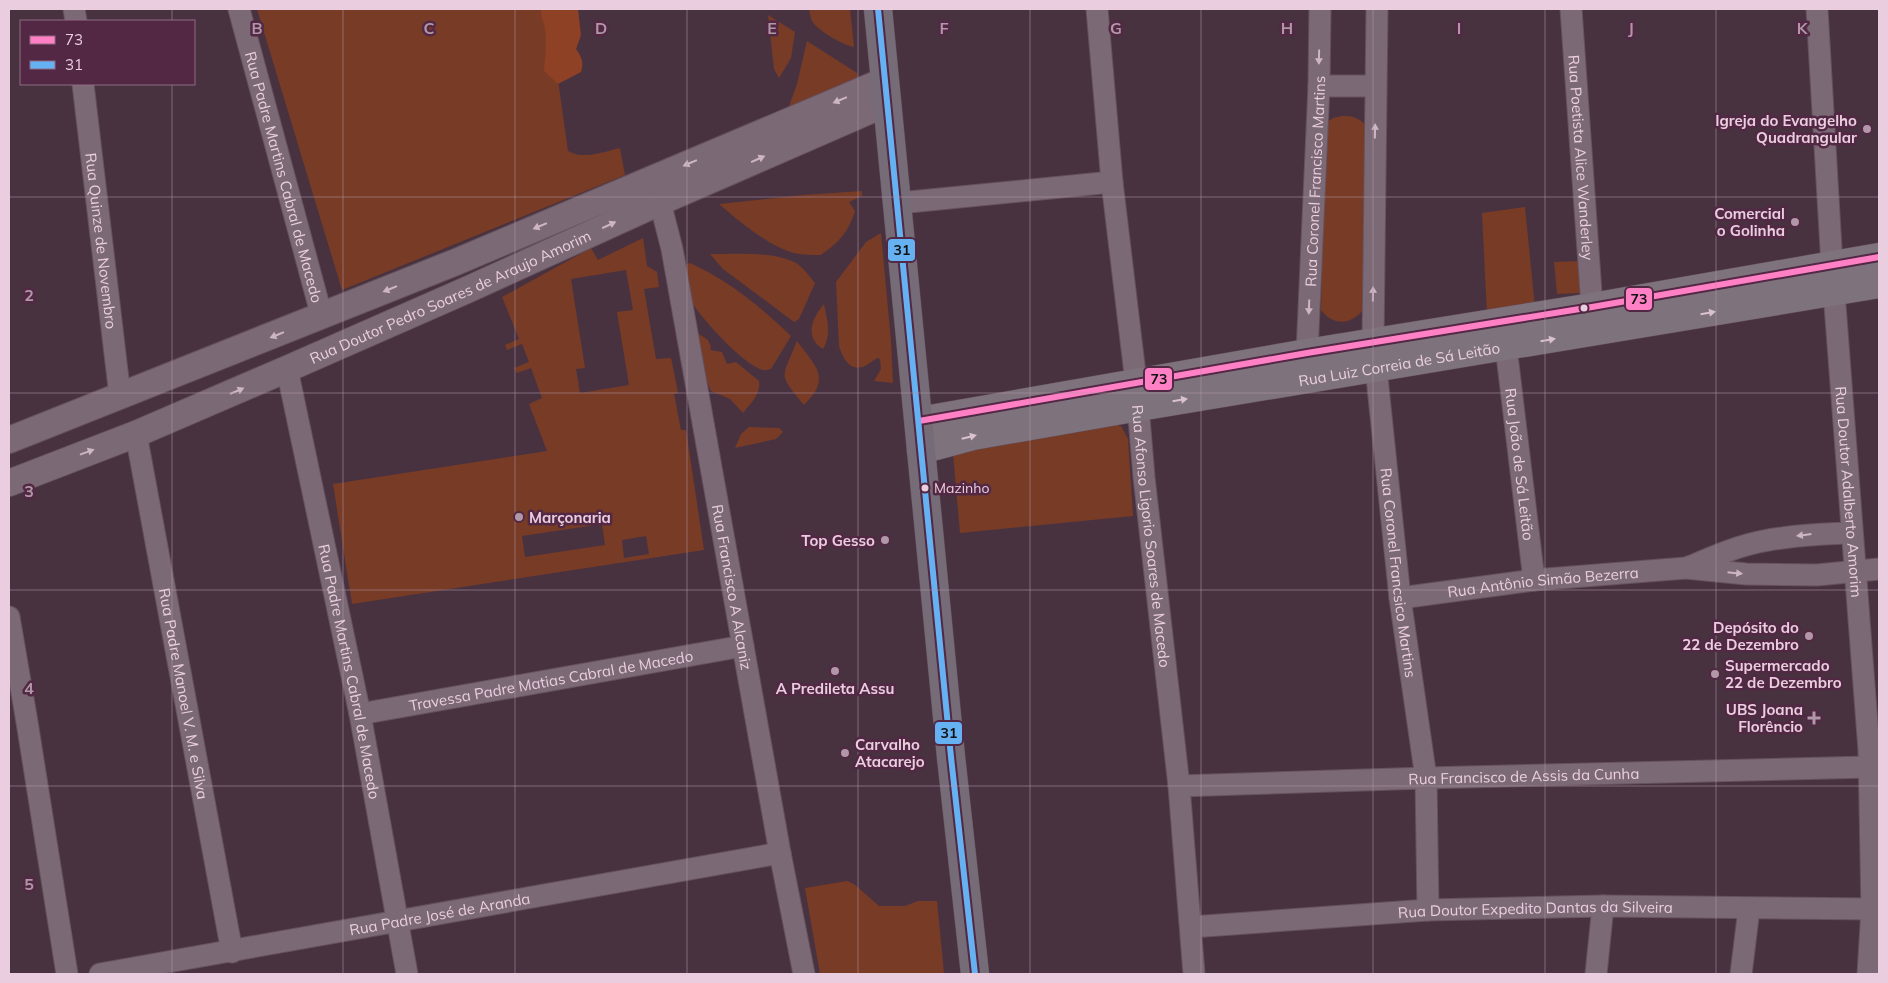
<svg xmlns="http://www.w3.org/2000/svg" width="1888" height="983" font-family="Mulish,sans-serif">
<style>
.green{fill:#783b26;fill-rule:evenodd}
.forest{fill:#8e4124}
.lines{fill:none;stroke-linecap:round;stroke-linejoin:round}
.minor-casing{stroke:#66515e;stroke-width:23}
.tertiary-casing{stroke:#66515e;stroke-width:28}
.secondary-casing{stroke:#66515e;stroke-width:29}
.primary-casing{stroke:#66515e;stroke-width:29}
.minor{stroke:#7c6976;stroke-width:21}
.tertiary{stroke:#7c6976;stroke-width:26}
.secondary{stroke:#7e737d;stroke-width:28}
.primary{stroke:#756c77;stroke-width:28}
.bus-1-casing{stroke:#522844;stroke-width:10}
.bus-2-casing{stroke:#522844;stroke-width:10}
.bus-1{stroke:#ff80c5;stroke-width:6}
.bus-2{stroke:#66b1f2;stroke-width:6}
.oneway{fill:#ceb5c5}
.oneway2{fill:#dac0d0}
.grid{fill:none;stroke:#b197a7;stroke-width:1;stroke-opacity:0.55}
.poi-dot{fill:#b197a7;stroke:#522844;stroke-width:2}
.bus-dot{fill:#eacedf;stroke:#522844;stroke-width:2}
.labels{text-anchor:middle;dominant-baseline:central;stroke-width:5;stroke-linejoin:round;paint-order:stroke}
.bus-label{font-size:14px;fill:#eacedf;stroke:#522844;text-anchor:start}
.poi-label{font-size:15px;font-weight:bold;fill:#eacedf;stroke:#522844;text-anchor:end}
.street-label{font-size:15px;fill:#eacedf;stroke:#522844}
.grid-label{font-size:16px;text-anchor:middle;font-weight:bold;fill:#b197a7;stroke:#522844;stroke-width:5;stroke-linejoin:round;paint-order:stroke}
.line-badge{stroke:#522844;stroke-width:2}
.pale-badge-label{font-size:14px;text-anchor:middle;font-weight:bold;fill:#111}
</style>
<rect width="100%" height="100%" fill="#483240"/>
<!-- green -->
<g class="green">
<path d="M257,9H548L568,151C584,160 603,152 620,148L625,175L342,290Z"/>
<path d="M809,9H850L854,47C843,45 818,31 812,21C810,17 810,13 809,9Z"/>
<path d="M768,15L795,32L791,58L779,78L774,69Z"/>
<path d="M807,41L857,73L858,80L788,109L797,84Z"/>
<path d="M1342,116C1352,116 1359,117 1366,126L1363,310C1351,325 1333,326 1321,310L1325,124L1333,118Z"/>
<path d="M862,191V196L849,202L855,211C848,233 839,242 821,255C812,255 803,255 794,253C768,246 739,221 719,204L803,195Z"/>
<path d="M1525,207L1535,308L1487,314L1482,213Z"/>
<path d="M881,233L891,341L893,383L874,381L881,369L880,359L877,358C872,361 867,366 862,367C849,371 842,356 839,346L836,282L866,242Z"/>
<path d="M643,238L647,266L657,272L659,287L644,289L656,359L671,358L678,393L674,394L681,430H686L704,550L352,604L333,484L547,451L529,404L542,398L531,368L517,373L514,368L529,362L522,344L507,350L505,345L519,339L502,297L591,248L598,260ZM626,270L633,310L617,312L629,385L580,393L576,369L585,368L571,279ZM602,524L605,545L525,557L522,536ZM646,536L649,554L624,558L622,540Z"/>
<path d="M710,254C735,254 774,251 796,263C804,268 809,276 815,283L799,319L794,322L723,269Z"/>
<path d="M1578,261L1580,293L1557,294L1554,262Z"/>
<path d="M690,263C728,280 761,307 791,336L771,369C765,371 761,370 756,367C738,358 701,318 691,301C685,292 683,274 687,264Z"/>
<path d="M824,304C827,320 832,335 823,349C804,337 812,318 824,304Z"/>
<path d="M699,334L708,340L711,347L710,350L722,352L727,364L736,362L759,381C761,394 751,403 743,413L730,399L711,391C705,377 692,349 699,334Z"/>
<path d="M797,341C816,367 832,378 804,405C777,372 782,379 797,341Z"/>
<path d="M1108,423L1121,426L1128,439L1133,516L960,533L953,453Z"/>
<path d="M749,427L779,428L783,432L776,439L735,448L741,434Z"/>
<path d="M847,881L854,884L879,906H905L918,901H937L944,973L820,974L805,888Z"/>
</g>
<!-- forest -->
<path class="forest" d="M541,9H578L581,35L576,49C582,57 584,63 581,72L558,84L544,71C545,58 547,43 545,29C544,22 540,16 541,9Z"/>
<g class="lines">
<!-- minor casing -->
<g class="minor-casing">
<g id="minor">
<path d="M74,9L76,21"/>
<path id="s1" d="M239,9L322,317"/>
<path id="s2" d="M1097,9L1112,182L1136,382L1144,477L1179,786L1194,974"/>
<path id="s3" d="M1571,9L1592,307"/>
<path id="s4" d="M1817,9L1832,266L1869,750L1872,909L1868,974"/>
<path id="s5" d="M83,84L120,396"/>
<path d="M1319,86H1375"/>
<path id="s6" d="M660,202L672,249L780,853L804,974"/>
<path d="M899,203L1112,182"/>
<path d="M1373,342L1377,9"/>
<path id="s7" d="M1506,347L1534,580"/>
<path id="s8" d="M1307,353L1319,86L1320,9"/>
<path id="s9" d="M1376,368L1400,598L1426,778L1428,910"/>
<path id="s10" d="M287,369L360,714L407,974"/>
<path id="s11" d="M136,434L232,952"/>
<path d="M1689,567C1706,560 1723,552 1740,547C1776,536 1815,534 1852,533"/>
<path id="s12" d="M1400,598L1534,580L1686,568L1746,574L1817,575L1879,569"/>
<path d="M9,617L27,722L67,974"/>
<path id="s13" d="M360,714L743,646"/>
<path id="s14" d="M1179,786L1426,778L1869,767"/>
<path id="s15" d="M1191,927L1428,910L1603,906L1872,909L1879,912"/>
<path id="s16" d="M100,974L780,853"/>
<path d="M1596,974L1603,906"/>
<path d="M1741,974L1749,909"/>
</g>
</g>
<!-- tertiary casing -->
<g class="tertiary-casing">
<g id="tertiary">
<path d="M9,440L456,262L884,81"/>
<path id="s17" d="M9,483L136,434L287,369L469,289L660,202L887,103"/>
</g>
</g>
<!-- secondary casing -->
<g class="secondary-casing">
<g id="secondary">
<path d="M919,421L1307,353L1592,307L1879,257"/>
<path id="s18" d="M921,450L973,436L1139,407L1879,284"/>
</g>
</g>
<!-- primary casing -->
<g class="primary-casing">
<path id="primary" d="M878,9L951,757L975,974"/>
</g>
<!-- minor -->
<use href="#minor" class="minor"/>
<!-- tertiary -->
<use href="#tertiary" class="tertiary"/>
<!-- secondary -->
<use href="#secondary" class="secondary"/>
<!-- primary -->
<use href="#primary" class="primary"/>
<!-- bus-1 casing -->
<g class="bus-1-casing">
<path id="bus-1" d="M919,421L1307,353L1592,307L1879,257"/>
</g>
<!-- bus-2 casing -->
<g class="bus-2-casing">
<path id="bus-2" d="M878,9L951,757L975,974"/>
</g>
<!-- bus-1 -->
<use href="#bus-1" class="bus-1"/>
<!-- bus-2 -->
<use href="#bus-2" class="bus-2"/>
</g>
<!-- one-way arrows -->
<defs><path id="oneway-solid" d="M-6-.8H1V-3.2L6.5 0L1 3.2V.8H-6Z" transform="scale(1.25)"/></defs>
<g class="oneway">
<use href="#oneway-solid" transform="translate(1319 57) rotate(91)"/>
<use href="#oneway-solid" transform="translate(840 100) rotate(157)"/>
<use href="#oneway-solid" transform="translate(1375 131) rotate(-89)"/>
<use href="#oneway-solid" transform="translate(758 159) rotate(-24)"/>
<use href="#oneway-solid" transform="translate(690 163) rotate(157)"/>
<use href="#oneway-solid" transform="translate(609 225) rotate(-25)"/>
<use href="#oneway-solid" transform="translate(540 226) rotate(157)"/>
<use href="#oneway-solid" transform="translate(390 289) rotate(158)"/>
<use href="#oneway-solid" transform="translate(1373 294) rotate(-89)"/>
<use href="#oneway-solid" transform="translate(1309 307) rotate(92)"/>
<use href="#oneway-solid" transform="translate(277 335) rotate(158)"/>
<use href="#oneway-solid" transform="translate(237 391) rotate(-23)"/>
<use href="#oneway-solid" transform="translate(87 452) rotate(-20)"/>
<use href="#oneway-solid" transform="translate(1804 535) rotate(173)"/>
<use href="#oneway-solid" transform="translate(1735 573) rotate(6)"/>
</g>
<g class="oneway2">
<use href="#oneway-solid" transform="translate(1708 313) rotate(-10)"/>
<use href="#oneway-solid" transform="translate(1548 340) rotate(-10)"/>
<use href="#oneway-solid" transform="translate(1180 400) rotate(-9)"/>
<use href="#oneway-solid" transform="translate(969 437) rotate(-14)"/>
</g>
<!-- grid -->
<path class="grid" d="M172,9V21M343,9V974M515,9V974M687,9V974M858,9V974M1030,9V974M1201,9V974M1373,9V974M1545,9V974M1716,9V974M172,84V974M9,197H1879M9,393H1879M9,590H1879M9,786H1879"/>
<!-- markers -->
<g class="poi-dot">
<circle cx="1867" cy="129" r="5"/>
<circle cx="1795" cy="222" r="5"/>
<circle cx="519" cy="517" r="5"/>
<circle cx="885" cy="540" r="5"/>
<circle cx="1809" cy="636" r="5"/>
<circle cx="835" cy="671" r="5"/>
<circle cx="1715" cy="674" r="5"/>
<path d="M1811.5 710.5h5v5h5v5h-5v5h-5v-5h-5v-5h5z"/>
<circle cx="845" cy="753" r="5"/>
</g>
<g class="bus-dot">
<circle cx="1584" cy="308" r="4.5"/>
<circle cx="925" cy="488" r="4.5"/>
</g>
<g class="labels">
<!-- bus labels -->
<g class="bus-label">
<text x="934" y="488">Mazinho</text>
</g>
<!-- poi labels -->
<g class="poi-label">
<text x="1857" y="120">Igreja do Evangelho<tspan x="1857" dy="17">Quadrangular</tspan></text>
<text x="1785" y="213">Comercial<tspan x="1785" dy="17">o Golinha</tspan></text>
<text x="529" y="517" text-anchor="start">Marçonaria</text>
<text x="875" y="540">Top Gesso</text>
<text x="1799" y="627">Depósito do<tspan x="1799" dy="17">22 de Dezembro</tspan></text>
<text x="1725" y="665" text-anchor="start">Supermercado<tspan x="1725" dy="17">22 de Dezembro</tspan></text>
<text x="835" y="688" text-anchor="middle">A Predileta Assu</text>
<text x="1803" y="709">UBS Joana<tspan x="1803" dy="17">Florêncio</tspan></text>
<text x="855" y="744" text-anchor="start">Carvalho<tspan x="855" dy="17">Atacarejo</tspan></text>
</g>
<!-- street labels -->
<g class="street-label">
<text stroke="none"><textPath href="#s3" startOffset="149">Rua Poetista Alice Wanderley</textPath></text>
<text stroke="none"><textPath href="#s1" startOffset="174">Rua Padre Martins Cabral de Macedo</textPath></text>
<text stroke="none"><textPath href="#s8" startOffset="172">Rua Coronel Francisco Martins</textPath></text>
<text stroke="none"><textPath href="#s5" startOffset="158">Rua Quinze de Novembro</textPath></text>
<text stroke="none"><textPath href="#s17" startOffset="479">Rua Doutor Pedro Soares de Araujo Amorim</textPath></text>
<text stroke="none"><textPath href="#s18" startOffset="486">Rua Luiz Correia de Sá Leitão</textPath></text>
<text stroke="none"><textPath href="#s7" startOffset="118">Rua João de Sá Leitão</textPath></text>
<text stroke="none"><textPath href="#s4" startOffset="484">Rua Doutor Adalberto Amorim</textPath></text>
<text stroke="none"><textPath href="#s2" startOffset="530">Rua Afonso Ligorio Soares de Macedo</textPath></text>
<text stroke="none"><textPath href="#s9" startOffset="206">Rua Coronel Francsico Martins</textPath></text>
<text stroke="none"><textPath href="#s12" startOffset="144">Rua Antônio Simão Bezerra</textPath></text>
<text stroke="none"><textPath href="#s6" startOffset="392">Rua Francisco A Alcaniz</textPath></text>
<text stroke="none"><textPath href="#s10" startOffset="309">Rua Padre Martins Cabral de Macedo</textPath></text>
<text stroke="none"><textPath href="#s13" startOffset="194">Travessa Padre Matias Cabral de Macedo</textPath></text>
<text stroke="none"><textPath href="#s11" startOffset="264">Rua Padre Manoel V. M. e Silva</textPath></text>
<text stroke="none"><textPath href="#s14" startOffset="345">Rua Francisco de Assis da Cunha</textPath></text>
<text stroke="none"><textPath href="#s15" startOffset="345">Rua Doutor Expedito Dantas da Silveira</textPath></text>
<text stroke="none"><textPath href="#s16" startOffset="345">Rua Padre José de Aranda</textPath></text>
</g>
</g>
<g class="grid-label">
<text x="257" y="34">B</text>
<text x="429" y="34">C</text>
<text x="601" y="34">D</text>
<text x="772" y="34">E</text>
<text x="944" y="34">F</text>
<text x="1116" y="34">G</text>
<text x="1287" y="34">H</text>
<text x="1459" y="34">I</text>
<text x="1631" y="34">J</text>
<text x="1802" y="34">K</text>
<text x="29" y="301">2</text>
<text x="29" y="497">3</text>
<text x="29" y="694">4</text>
<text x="29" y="890">5</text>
</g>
<g class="line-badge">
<rect x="887" y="238" width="29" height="24" rx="5" fill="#66b1f2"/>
<rect x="1625" y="287" width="28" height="24" rx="5" fill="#ff80c5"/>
<rect x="1144" y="367" width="29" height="24" rx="5" fill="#ff80c5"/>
<rect x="934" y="721" width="29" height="24" rx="5" fill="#66b1f2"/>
</g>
<g class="pale-badge-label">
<text x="902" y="255">31</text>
<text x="1639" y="304">73</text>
<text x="1159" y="384">73</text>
<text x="949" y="738">31</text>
</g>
<!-- border -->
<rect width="1888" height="983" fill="none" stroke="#eacedf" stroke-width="20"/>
<!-- legend -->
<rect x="20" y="20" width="175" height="65" fill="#522844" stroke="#8f6a82"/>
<rect x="30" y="36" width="25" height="8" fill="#ff80c5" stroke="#8f6a82"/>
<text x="65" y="45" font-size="15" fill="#eacedf">73</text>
<rect x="30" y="61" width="25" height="8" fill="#66b1f2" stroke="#8f6a82"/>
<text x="65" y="70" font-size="15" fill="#eacedf">31</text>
</svg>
